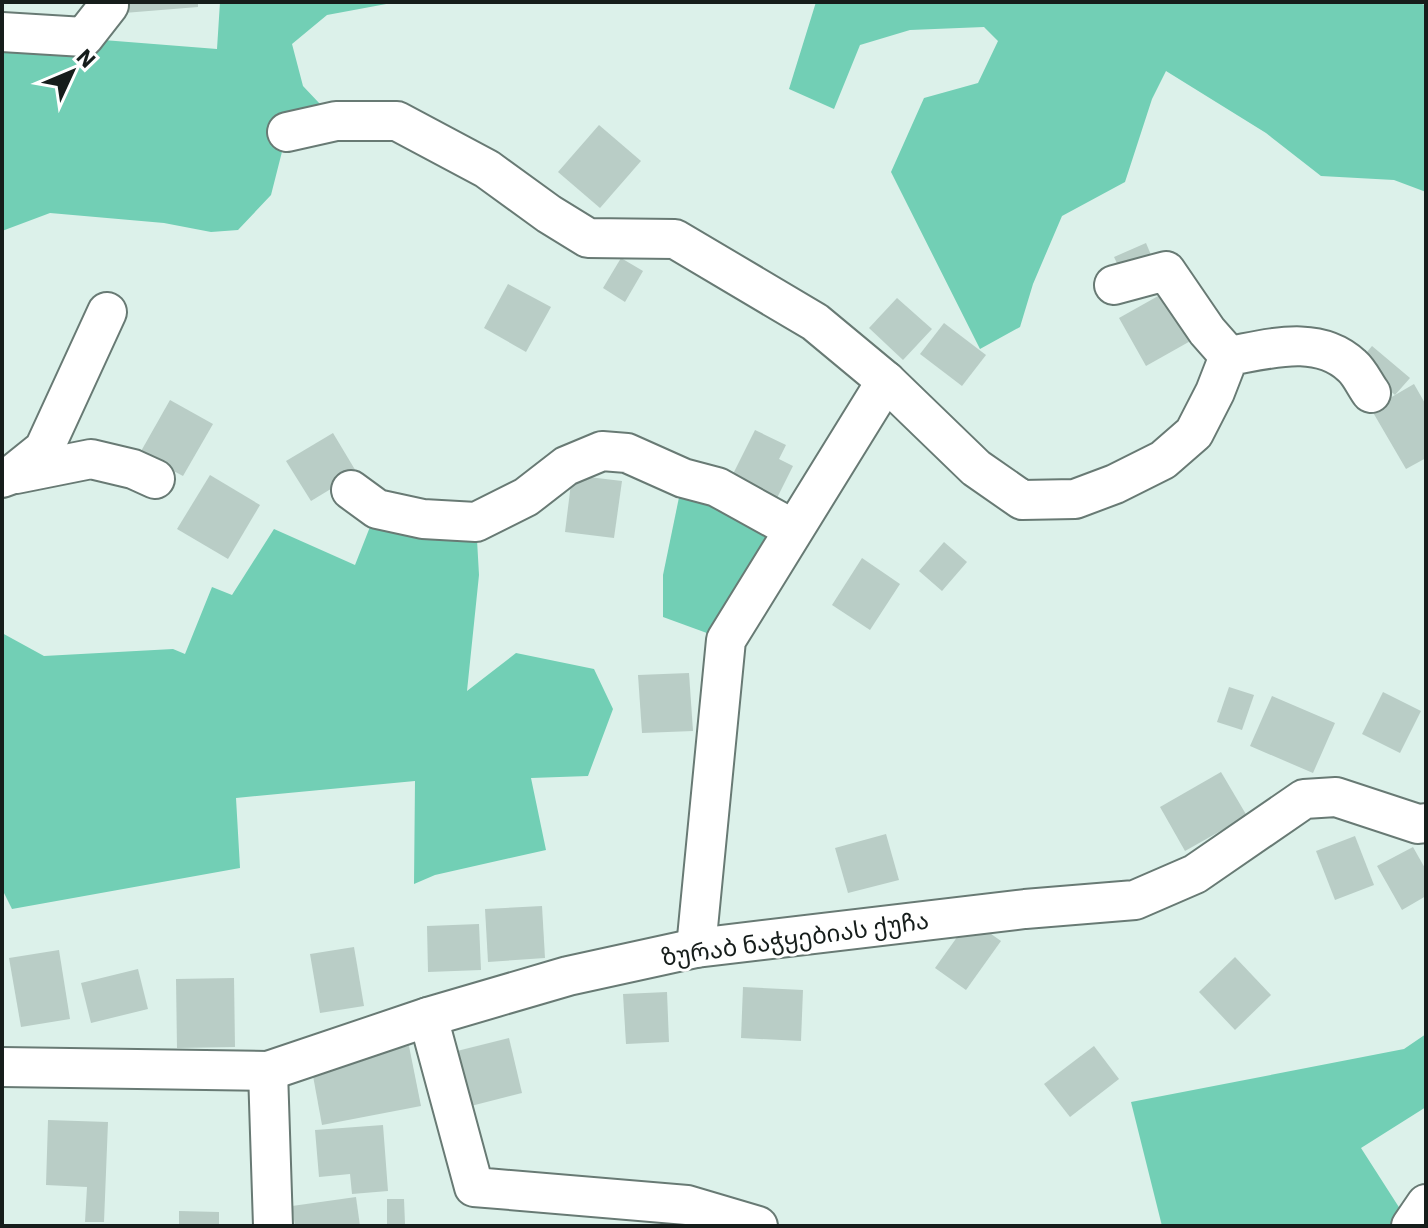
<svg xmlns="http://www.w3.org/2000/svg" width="1428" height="1228" font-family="'IBM Plex Sans','Noto Sans Georgian',sans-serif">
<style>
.green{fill:#72cfb5}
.building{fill:#b9cdc6}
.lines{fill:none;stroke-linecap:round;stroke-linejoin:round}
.minor-casing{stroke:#687a74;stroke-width:42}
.minor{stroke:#fff;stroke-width:38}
.labels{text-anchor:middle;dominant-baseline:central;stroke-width:6;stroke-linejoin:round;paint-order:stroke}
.street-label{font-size:24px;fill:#161d1b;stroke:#fff}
</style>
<rect width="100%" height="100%" fill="#dcf1ea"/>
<!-- green -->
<g class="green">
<path d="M220,2H397L327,15L292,44L303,86L336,121L287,132L271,195L238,230L211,232L164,223L50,213L2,231V32L217,49Z"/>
<path d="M816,2H1413L1426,5V192L1394,180L1321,176L1266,133L1166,71L1152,99L1125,182L1062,216L1033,284L1020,327L980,349L891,172L924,98L978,83L998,41L984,27L910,30L860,45L834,109L789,89Z"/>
<path d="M683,478L793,529L726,640L663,617V575Z"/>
<path d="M377,509L476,522L479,575L467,691L516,653L594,669L613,709L588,776L531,778L546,850L435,875L414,884L415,781L236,798L240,868L12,909L2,889V633L44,656L173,649L185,654L212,587L232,595L274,529L355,565Z"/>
<path d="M1426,1034V1107L1361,1148L1411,1226H1162L1131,1102L1404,1049Z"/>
</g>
<!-- building -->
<g class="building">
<path d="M123,2H198V7L124,13Z"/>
<path d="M599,125L641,161L600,208L558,172Z"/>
<path d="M1146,243L1154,262L1123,276L1114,257Z"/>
<path d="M621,258L643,271L625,302L603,288Z"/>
<path d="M508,284L551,307L526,352L484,328Z"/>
<path d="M1167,291L1194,339L1146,366L1119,318Z"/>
<path d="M897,298L932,329L903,360L869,328Z"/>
<path d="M944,323L986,355L962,386L920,354Z"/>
<path d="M1372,346L1410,378L1395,395L1358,363Z"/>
<path d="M1414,384L1426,405V458L1406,469L1371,409Z"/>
<path d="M170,400L213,424L183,476L140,453Z"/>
<path d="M755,430L786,445L779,459L793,466L776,500L731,478Z"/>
<path d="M333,433L357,473L311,501L286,461Z"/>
<path d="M210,475L260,505L228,559L177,529Z"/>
<path d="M572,475L622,481L614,538L565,532Z"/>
<path d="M944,542L967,562L942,591L919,571Z"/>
<path d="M862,558L900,584L870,630L832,605Z"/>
<path d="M689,673L693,731L642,733L638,675Z"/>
<path d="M1229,687L1254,695L1242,730L1217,722Z"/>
<path d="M1383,692L1421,711L1400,753L1362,734Z"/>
<path d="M1272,696L1335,723L1313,773L1250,746Z"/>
<path d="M1221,772L1247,816L1185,851L1160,807Z"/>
<path d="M886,834L899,880L848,893L835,848Z"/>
<path d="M1355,836L1374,885L1335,900L1316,851Z"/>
<path d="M1413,847L1426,870V896L1402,910L1377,866Z"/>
<path d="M542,906L545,958L488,962L485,909Z"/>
<path d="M970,919L1001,941L966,990L935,968Z"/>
<path d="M479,924L481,970L428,972L427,926Z"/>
<path d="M354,947L364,1006L320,1013L310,954Z"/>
<path d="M59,950L70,1019L21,1027L9,958Z"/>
<path d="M1235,957L1271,995L1235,1030L1199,992Z"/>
<path d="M138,969L148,1009L91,1023L81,983Z"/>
<path d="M234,978L235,1047L177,1048L176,979Z"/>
<path d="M743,987L803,990L801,1041L741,1038Z"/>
<path d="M667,992L669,1042L626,1044L623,994Z"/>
<path d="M509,1038L522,1093L467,1107L453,1052Z"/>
<path d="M409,1046L421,1106L322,1125L311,1065Z"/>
<path d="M1094,1046L1119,1079L1070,1117L1044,1084Z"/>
<path d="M48,1120L108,1122L104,1222H85L87,1187L46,1185Z"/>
<path d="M383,1125L388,1191L352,1194L350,1174L319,1177L315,1130Z"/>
<path d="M356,1197L360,1226H295L292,1206Z"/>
<path d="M387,1199H404L405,1224H387Z"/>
<path d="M179,1211L219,1212V1226H179Z"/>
</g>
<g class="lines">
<!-- minor casing -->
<g class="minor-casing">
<g id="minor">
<path d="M2,32L84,37L109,5"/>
<path d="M287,132L336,121H397L487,169L549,214L588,238L675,239L815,322L886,381L726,640L696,948"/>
<path d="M1114,285L1166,271L1207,331L1229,356"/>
<path d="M886,381L976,468L1022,500L1075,499L1115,484L1163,460L1194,433L1215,392L1229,356C1269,349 1318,334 1352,366C1360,373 1365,385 1371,393"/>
<path d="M16,474L91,459L133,469L155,479"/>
<path d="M2,478L13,474L44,449L107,312"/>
<path d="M351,490L377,509L423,519L476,522L526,497L566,466L602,451L627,453L683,478L717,487L793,529"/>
<path d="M428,1017L474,1187L687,1205L758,1226"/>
<path d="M2,1067L268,1071L428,1017L568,976L696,948L1025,909L1135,900L1195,874L1304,799L1336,797L1418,824L1426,823"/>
<path d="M268,1071L273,1226"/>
<path d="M1411,1226L1426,1204"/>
</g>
</g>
<!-- minor -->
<use href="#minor" class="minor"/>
</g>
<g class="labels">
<!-- street labels -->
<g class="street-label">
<text transform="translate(795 938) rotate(-8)">ზურაბ ნაჭყებიას ქუჩა</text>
</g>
</g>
<!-- border -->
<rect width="1428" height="1228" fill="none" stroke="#161d1b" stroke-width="8"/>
<!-- north arrow -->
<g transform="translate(72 72) rotate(46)" stroke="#ffffff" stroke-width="6" paint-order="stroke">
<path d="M0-6L14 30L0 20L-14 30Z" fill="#161d1b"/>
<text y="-12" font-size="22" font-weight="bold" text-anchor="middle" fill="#161d1b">N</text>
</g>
</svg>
